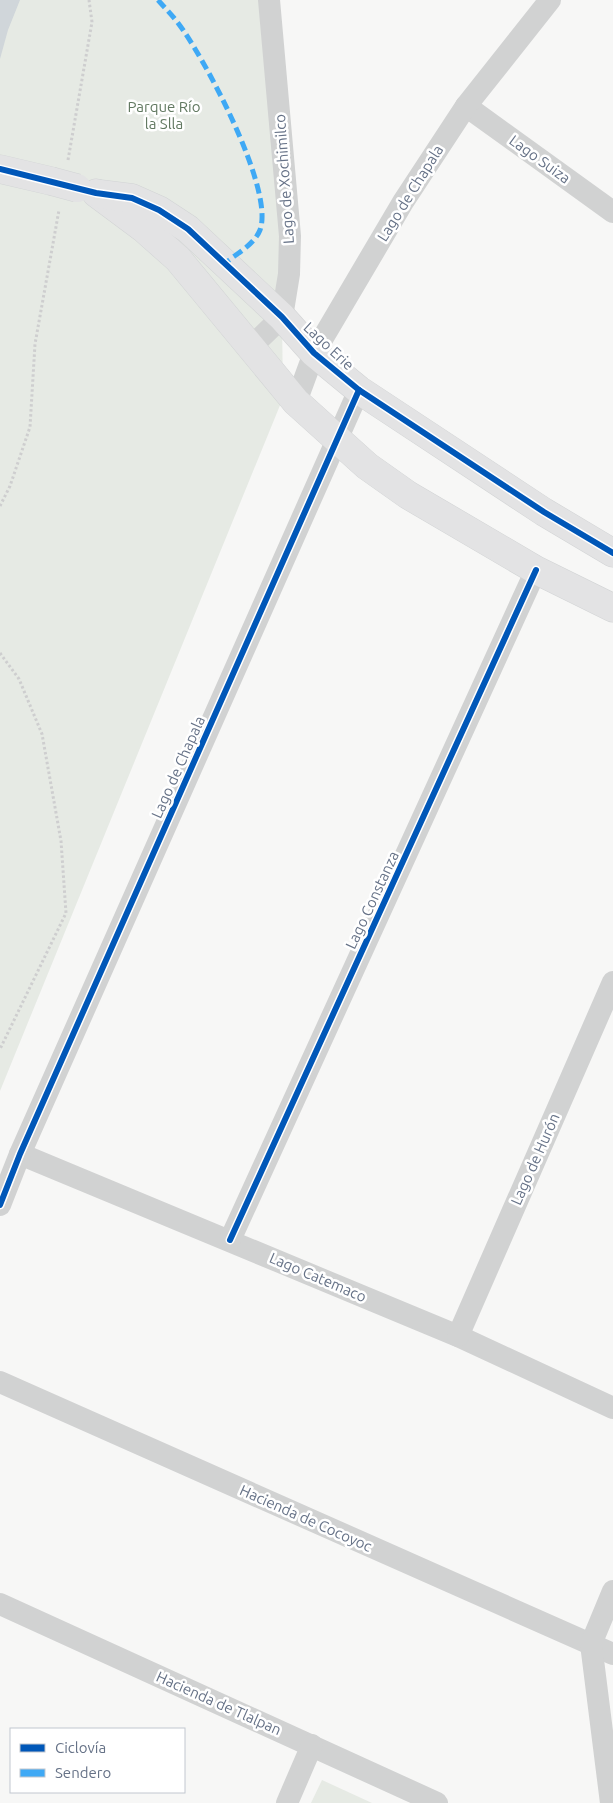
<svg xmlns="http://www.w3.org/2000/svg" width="613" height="1803" font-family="Ubuntu,sans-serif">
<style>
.green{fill:#e6eae4}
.water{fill:#d0d6da}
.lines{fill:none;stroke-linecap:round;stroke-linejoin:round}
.secondary-casing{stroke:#d2d4d5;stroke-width:29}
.path{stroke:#cececf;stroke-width:3;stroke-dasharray:2.5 2.5;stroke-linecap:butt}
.street{stroke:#d1d2d2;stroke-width:22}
.secondary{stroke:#e3e3e4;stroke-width:28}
.secondary-bridge-casing{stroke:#d2d4d5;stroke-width:29;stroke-linecap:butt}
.secondary-bridge{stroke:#e3e3e4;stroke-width:28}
.quiet{stroke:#3fa9f5;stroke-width:5;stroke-dasharray:10 5;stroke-linecap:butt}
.cycleway-casing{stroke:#fff;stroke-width:9}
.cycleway{stroke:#0057b8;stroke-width:6}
.labels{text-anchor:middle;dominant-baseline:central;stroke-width:5;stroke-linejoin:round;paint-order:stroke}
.park-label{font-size:15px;fill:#627961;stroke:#fff}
.street-label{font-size:15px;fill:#667287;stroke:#fff}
</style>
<rect width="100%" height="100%" fill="#f7f7f6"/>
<!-- green -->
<g class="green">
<path d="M0,0H269L290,236L282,317L283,398L0,1091Z"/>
<path d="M322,1780L372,1803H311Z"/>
</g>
<!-- water -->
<path class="water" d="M0,0H20L8,30L0,59Z"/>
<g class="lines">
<!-- secondary casing -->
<g class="secondary-casing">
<g id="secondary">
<path d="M0,169L51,181"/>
<path d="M96,193L143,228L178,259L296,402L367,466L408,495L536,570L613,608"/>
<path d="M100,194L132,198L159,210L188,229L282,317L314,353L359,390L544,512L613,553"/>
</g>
</g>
<!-- path -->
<g class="path">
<path d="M68,160L92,22L89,0"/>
<path d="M0,506L10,486L30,427L35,344L59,210"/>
<path d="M0,653L19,679L42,734L61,841L66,913L0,1049"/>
</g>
<!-- street -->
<g class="street">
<path d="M466,106L613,212"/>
<path d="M252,346L282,317L289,274L290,236L269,0"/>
<path d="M296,402L314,353L403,202L466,106L550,0"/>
<path d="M20,1154L458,1336L613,1408"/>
<path d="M0,1205L20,1154L359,390"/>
<path d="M230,1240L536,570"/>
<path d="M458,1336L613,982"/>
<path d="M0,1382L613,1654"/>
<path d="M0,1604L437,1803"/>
<path d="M287,1803L312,1745"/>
<path d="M611,1803L591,1644L613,1591"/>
</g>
<!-- secondary -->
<use href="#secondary" class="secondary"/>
<!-- secondary-bridge casing -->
<g class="secondary-bridge-casing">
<path id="secondary-bridge" d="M51,181L77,188"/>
</g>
<!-- secondary-bridge -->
<use href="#secondary-bridge" class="secondary-bridge"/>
<!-- quiet -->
<path class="quiet" d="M158,0C165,8 172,15 178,23C204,57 275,190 260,230C254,245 236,254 224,264"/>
<!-- cycleway casing -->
<g class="cycleway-casing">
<g id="cycleway">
<path d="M0,169L96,193L132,198L159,210L188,229L282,317L314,353L359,390L544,512L613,553"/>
<path d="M0,1205L20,1154L359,390"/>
<path d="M230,1240L536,570"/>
</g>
</g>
<!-- cycleway -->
<use href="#cycleway" class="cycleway"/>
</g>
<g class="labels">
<!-- park labels -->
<g class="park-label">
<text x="164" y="106">Parque Río<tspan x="164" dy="17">la Slla</tspan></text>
</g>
<!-- street labels -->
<g class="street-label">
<text transform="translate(540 159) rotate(36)">Lago Suiza</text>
<text transform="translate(284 179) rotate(-94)">Lago de Xochimilco</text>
<text transform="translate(410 193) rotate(-58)">Lago de Chapala</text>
<text transform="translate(329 346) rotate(43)">Lago Erie</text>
<text transform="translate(178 767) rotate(-66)">Lago de Chapala</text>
<text transform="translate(372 900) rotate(-65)">Lago Constanza</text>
<text transform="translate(535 1159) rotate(-66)">Lago de Hurón</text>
<text transform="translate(318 1277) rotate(23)">Lago Catemaco</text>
<text transform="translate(306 1518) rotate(24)">Hacienda de Cocoyoc</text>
<text transform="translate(219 1703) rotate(24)">Hacienda de Tlalpan</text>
</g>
</g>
<!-- legend -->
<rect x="10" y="1728" width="175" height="65" fill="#ffffff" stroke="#c2c7cf"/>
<rect x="20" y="1744" width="25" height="8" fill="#0057b8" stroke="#c2c7cf"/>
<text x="55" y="1753" font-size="15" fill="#667287">Ciclovía</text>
<rect x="20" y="1769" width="25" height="8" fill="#3fa9f5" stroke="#c2c7cf"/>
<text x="55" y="1778" font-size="15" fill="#667287">Sendero</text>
</svg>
